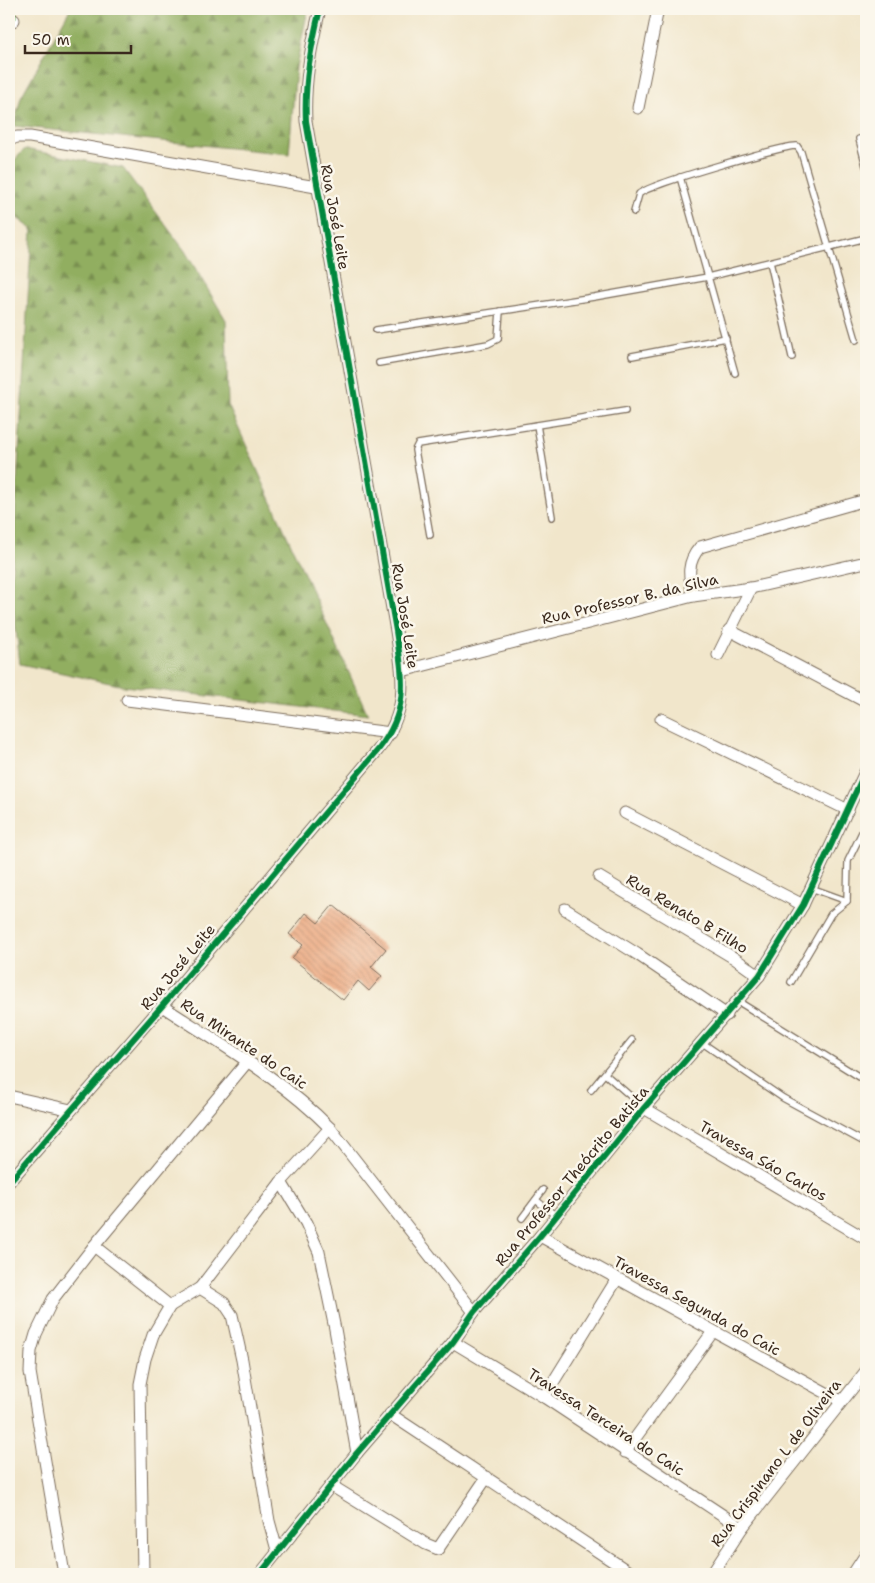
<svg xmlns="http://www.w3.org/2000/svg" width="875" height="1583" font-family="'Shantell Sans',sans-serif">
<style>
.forest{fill:url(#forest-firs);stroke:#666c3f}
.building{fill:url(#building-back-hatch)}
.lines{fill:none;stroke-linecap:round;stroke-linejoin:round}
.lane-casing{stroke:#7b6c5b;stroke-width:8}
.street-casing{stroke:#7b6c5b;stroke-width:13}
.lane{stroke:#fff;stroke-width:5.5}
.street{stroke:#fff;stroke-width:11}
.quiet{stroke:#55ab43;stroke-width:5;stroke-dasharray:10 5;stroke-linecap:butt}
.cycleway-casing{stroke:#fbf7ec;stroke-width:9}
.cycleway{stroke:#00873e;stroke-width:6}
.labels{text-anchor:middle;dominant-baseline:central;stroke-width:5;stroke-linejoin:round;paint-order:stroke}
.street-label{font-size:15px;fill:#3b2a1e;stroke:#fbf7ec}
</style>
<defs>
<pattern id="forest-firs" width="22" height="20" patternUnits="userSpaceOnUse" patternTransform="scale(1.25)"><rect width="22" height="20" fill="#91ae60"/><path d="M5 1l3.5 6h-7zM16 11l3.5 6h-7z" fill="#788e4f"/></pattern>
<pattern id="building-back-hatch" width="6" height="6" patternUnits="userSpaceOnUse" patternTransform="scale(1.25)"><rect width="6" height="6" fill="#eba378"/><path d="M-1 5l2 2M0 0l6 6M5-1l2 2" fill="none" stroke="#c08562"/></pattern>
</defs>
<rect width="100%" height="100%" fill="#fbf7ec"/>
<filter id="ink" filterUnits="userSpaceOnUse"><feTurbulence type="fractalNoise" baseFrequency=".02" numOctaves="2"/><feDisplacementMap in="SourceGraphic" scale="10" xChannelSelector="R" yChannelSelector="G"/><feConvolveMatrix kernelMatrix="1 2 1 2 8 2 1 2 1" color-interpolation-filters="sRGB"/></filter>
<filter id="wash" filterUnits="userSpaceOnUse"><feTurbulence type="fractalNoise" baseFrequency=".0096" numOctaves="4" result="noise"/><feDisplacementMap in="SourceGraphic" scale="20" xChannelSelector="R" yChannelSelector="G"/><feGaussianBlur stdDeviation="1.12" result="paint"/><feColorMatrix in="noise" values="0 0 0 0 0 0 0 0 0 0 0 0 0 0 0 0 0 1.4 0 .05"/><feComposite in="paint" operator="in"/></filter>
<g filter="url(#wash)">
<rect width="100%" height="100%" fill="#f1e6cb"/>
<!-- forest -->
<g class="forest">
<path d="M70,9H308L296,67L289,154L14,126L21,97Z"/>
<path d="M25,149L123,168L185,251L226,320L228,405L368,715L124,686L20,664L11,587L32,229L9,212V166Z"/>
</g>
<g id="blocks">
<!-- building -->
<path class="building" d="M333,905L386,949L371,967L382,976L369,991L358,981L343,1000L292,958L303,945L289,934L306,913L318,923Z"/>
</g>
</g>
<g filter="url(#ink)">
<use href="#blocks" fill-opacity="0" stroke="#7b6c5b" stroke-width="1"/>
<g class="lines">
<!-- lane casing -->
<g class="lane-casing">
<g id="lane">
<path d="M859,139L866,166"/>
<path d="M680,177L735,373"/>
<path d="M634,212L639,194C647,185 784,145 797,146L801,152L856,340"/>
<path d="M770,262L792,357"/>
<path d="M376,330L594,297L708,277L866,238"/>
<path d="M632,356L726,338"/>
<path d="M379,363L488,344L498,339L500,311"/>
<path d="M537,425L552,517"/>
<path d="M430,535L415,450L418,444L625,411"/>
<path d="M811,888L847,901"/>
<path d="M791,982L831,914L847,901L848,861L866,824"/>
<path d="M739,1002L866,1081"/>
<path d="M701,1042L783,1098L866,1143"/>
<path d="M605,1074L644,1108"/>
<path d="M591,1090L632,1040"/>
<path d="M536,1200L556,1216"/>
<path d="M522,1218L543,1190"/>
</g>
</g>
<!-- street casing -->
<g class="street-casing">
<g id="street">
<path d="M9,24L14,20"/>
<path d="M638,108L658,9"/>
<path d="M9,140L17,137H30L316,187"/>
<path d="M693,596C689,576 686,563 700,547L866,500"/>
<path d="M729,630L866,702"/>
<path d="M718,655L751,588"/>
<path d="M402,671L693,596L751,588L866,562"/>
<path d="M127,700L391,733"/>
<path d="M661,719L848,810"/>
<path d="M625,813L803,905"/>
<path d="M599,877L734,958L759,976"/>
<path d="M565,909L637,954L727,1015"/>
<path d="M162,1006C220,1044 281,1078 330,1128L474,1312"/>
<path d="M9,1096L71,1110"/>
<path d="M644,1108L866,1239"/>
<path d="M9,1182L162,1006L378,750C410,709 403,679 396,631L306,121C304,83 311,46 320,9"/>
<path d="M281,1182L306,1223L319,1252L335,1329L357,1453"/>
<path d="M540,1236L841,1401"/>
<path d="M94,1246L170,1306"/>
<path d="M200,1288L224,1303L232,1315L242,1360L269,1521L277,1550"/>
<path d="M453,1342L544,1397L742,1528"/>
<path d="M544,1397L617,1279"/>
<path d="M390,1414L632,1574"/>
<path d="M625,1452L712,1333"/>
<path d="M332,1486L426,1544L438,1549L487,1477"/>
<path d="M64,1574L30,1372L31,1351L36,1334L53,1299L94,1246L248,1061"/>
<path d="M143,1574L140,1384L145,1359L153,1335L170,1306L200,1288L281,1182L330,1128"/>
<path d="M260,1574L357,1453L453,1342L474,1312L540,1236L644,1108L759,976L803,905L866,770"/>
<path d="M712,1574L742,1528L866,1371"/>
<path d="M853,1574L866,1554"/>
</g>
</g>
<!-- lane -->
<use href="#lane" class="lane"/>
<!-- street -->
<use href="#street" class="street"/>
<!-- quiet -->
<path class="quiet" d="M13,9L14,20"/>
<!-- cycleway casing -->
<g class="cycleway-casing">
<g id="cycleway">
<path d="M9,1182L162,1006L378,750C410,709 403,679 396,631L306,121C304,83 311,46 320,9"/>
<path d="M260,1574L357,1453L453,1342L474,1312L540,1236L644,1108L759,976L803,905L866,770"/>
</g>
</g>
<!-- cycleway -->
<use href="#cycleway" class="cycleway"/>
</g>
</g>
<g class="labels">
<!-- street labels -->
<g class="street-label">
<text transform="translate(335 217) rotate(80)">Rua José Leite</text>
<text transform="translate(630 599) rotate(-13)">Rua Professor B. da Silva</text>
<text transform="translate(405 616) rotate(81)">Rua José Leite</text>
<text transform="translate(687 914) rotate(31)">Rua Renato B Filho</text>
<text transform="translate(178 967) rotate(-50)">Rua José Leite</text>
<text transform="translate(244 1044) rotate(34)">Rua Mirante do Caic</text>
<text transform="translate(763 1161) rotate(30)">Travessa Sáo Carlos</text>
<text transform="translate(572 1176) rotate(-50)">Rua Professor Theócrito Batista</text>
<text transform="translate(697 1306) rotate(29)">Travessa Segunda do Caic</text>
<text transform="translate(606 1422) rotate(33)">Travessa Terceira do Caic</text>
<text transform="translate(776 1463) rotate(-53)">Rua Crispinano L de Oliveira</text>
</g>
</g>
<!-- margin -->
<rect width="875" height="1583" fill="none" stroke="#fbf7ec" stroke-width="30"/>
<!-- scale -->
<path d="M25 45v8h106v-8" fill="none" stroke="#3b2a1e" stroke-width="2.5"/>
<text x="32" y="45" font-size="15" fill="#3b2a1e" stroke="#fbf7ec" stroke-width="4" paint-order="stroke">50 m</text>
</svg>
